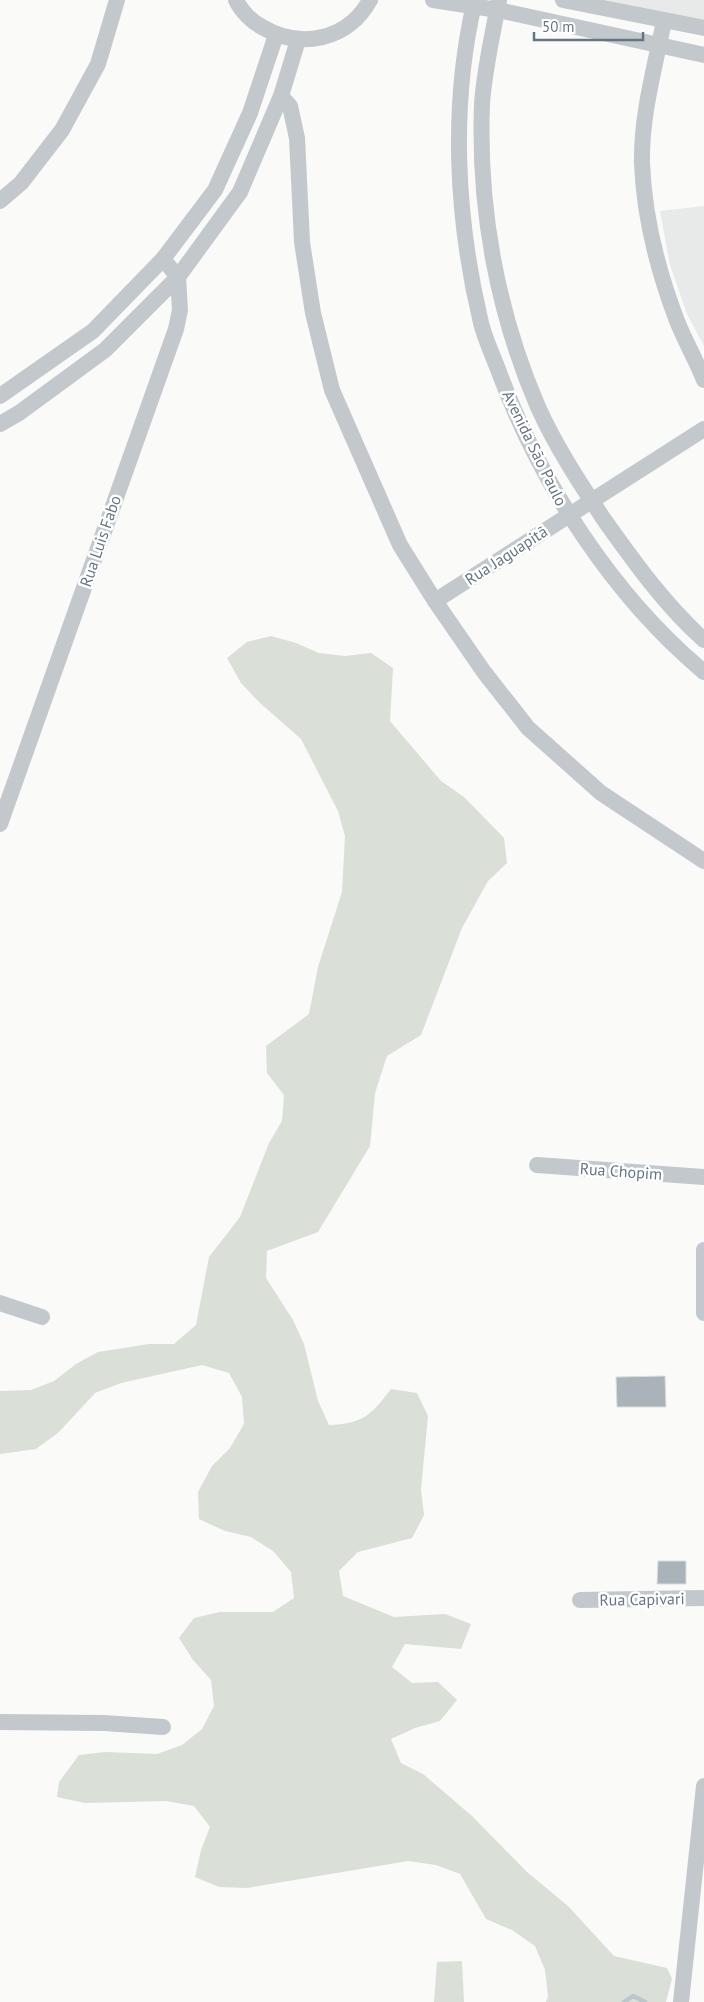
<svg xmlns="http://www.w3.org/2000/svg" width="704" height="2002" font-family="'PT Sans',sans-serif">
<style>
.built{fill:#e8e9e9}
.green{fill:#dadfd7}
.lines{fill:none;stroke-linecap:round;stroke-linejoin:round}
.stream{stroke:#bbc7cb;stroke-width:4.5}
.building{fill:#aab3b9;stroke:#dcdcda}
.minor{stroke:#c3c8cc;stroke-width:16}
.labels{text-anchor:middle;dominant-baseline:central;stroke-width:5;stroke-linejoin:round;paint-order:stroke}
.street-label{font-size:16px;fill:#657683;stroke:#fff}
</style>
<rect width="100%" height="100%" fill="#fafaf8"/>
<!-- built -->
<g class="built">
<path d="M606,0H704V21Z"/>
<path d="M704,206V346L687,314L670,265L660,211Z"/>
</g>
<!-- green -->
<g class="green">
<path d="M271,636L296,643L319,653L345,656L371,653L393,668L390,721L441,781L464,797L504,838L507,863L488,881L462,928L421,1035L387,1056L375,1093L370,1146L318,1232L267,1251L266,1278L293,1320L304,1344L318,1401L329,1425C363,1424 371,1415 391,1389L417,1393L428,1416L421,1489L424,1515L412,1538L358,1552L339,1571L343,1596L394,1617L445,1614L471,1624L461,1649L405,1644L392,1667L412,1683L438,1682L457,1700L440,1721L415,1728L391,1739L401,1763L423,1774L472,1816L527,1872L568,1906L614,1956L667,1968L672,1979L666,2002H546L548,1996L545,1970L535,1946L512,1930L486,1919L460,1874L436,1865L408,1861L247,1888L219,1887L195,1877L201,1850L210,1827L194,1806L166,1801L85,1803L57,1797L59,1782L79,1755L105,1752L157,1754L182,1745L202,1729L214,1706L211,1680L193,1660L179,1638L194,1618L220,1612H273L294,1598L291,1572L273,1551L251,1537L225,1531L199,1519L198,1492L212,1466L230,1448L244,1424L242,1397L229,1373L202,1365L121,1383L95,1393L59,1432L36,1449L0,1454V1391L31,1390L54,1381L76,1364L98,1352L149,1344H174L196,1325L209,1257L240,1217L269,1143L282,1121L284,1095L267,1073L266,1046L309,1014L318,967L342,892L345,836L338,811L301,739L260,703L241,683L227,658L247,642Z"/>
<path d="M462,1961L464,2002H434L437,1962Z"/>
</g>
<g class="lines">
<!-- stream -->
<path class="stream" d="M624,2002L633,1996L645,2002"/>
</g>
<!-- building -->
<g class="building">
<path d="M665,1376L666,1407H617L616,1377Z"/>
<path d="M658,1561H686V1584H657Z"/>
</g>
<g class="lines">
<!-- minor -->
<g class="minor">
<path d="M236,0C241,11 252,22 262,27C301,50 348,40 370,0"/>
<path d="M433,0L498,10L704,55"/>
<path d="M475,0C450,105 456,218 481,323C485,339 493,356 499,372C540,483 613,596 704,672"/>
<path d="M499,0C493,33 484,71 482,104C478,208 497,312 538,407C556,447 581,485 605,521C635,563 665,605 704,640"/>
<path d="M563,0L704,28"/>
<path d="M664,21C655,67 641,115 642,163C644,217 658,271 677,321C685,341 696,360 704,380"/>
<path d="M281,96L290,106L297,138L302,242L313,313L332,390L400,545L435,601L484,672L528,728L601,793L704,861"/>
<path d="M0,201L21,183L62,130L98,64L117,0"/>
<path d="M0,396L93,331L163,259L215,190L250,113L276,35"/>
<path d="M0,424L19,413L105,350L178,277L240,192L281,96L298,40"/>
<path d="M435,601L704,429"/>
<path d="M0,824L176,329L180,310L178,277L163,259"/>
<path d="M537,1165L704,1177"/>
<path d="M704,1250V1313"/>
<path d="M0,1303L42,1317"/>
<path d="M580,1600L704,1598"/>
<path d="M0,1722L104,1723L163,1727"/>
<path d="M681,2002L704,1786"/>
</g>
</g>
<g class="labels">
<!-- street labels -->
<g class="street-label">
<text transform="translate(535 448) rotate(64)">Avenida São Paulo</text>
<text transform="translate(100 541) rotate(-71)">Rua Luis Fabo</text>
<text transform="translate(506 555) rotate(-33)">Rua Jaguapitã</text>
<text transform="translate(621 1171) rotate(4)">Rua Chopim</text>
<text transform="translate(642 1599) rotate(-1)">Rua Capivari</text>
</g>
</g>
<!-- scale -->
<path d="M534 32v8h109v-8" fill="none" stroke="#657683" stroke-width="2.5"/>
<text x="542" y="32" font-size="15" fill="#657683" stroke="#ffffff" stroke-width="4" paint-order="stroke">50 m</text>
</svg>
